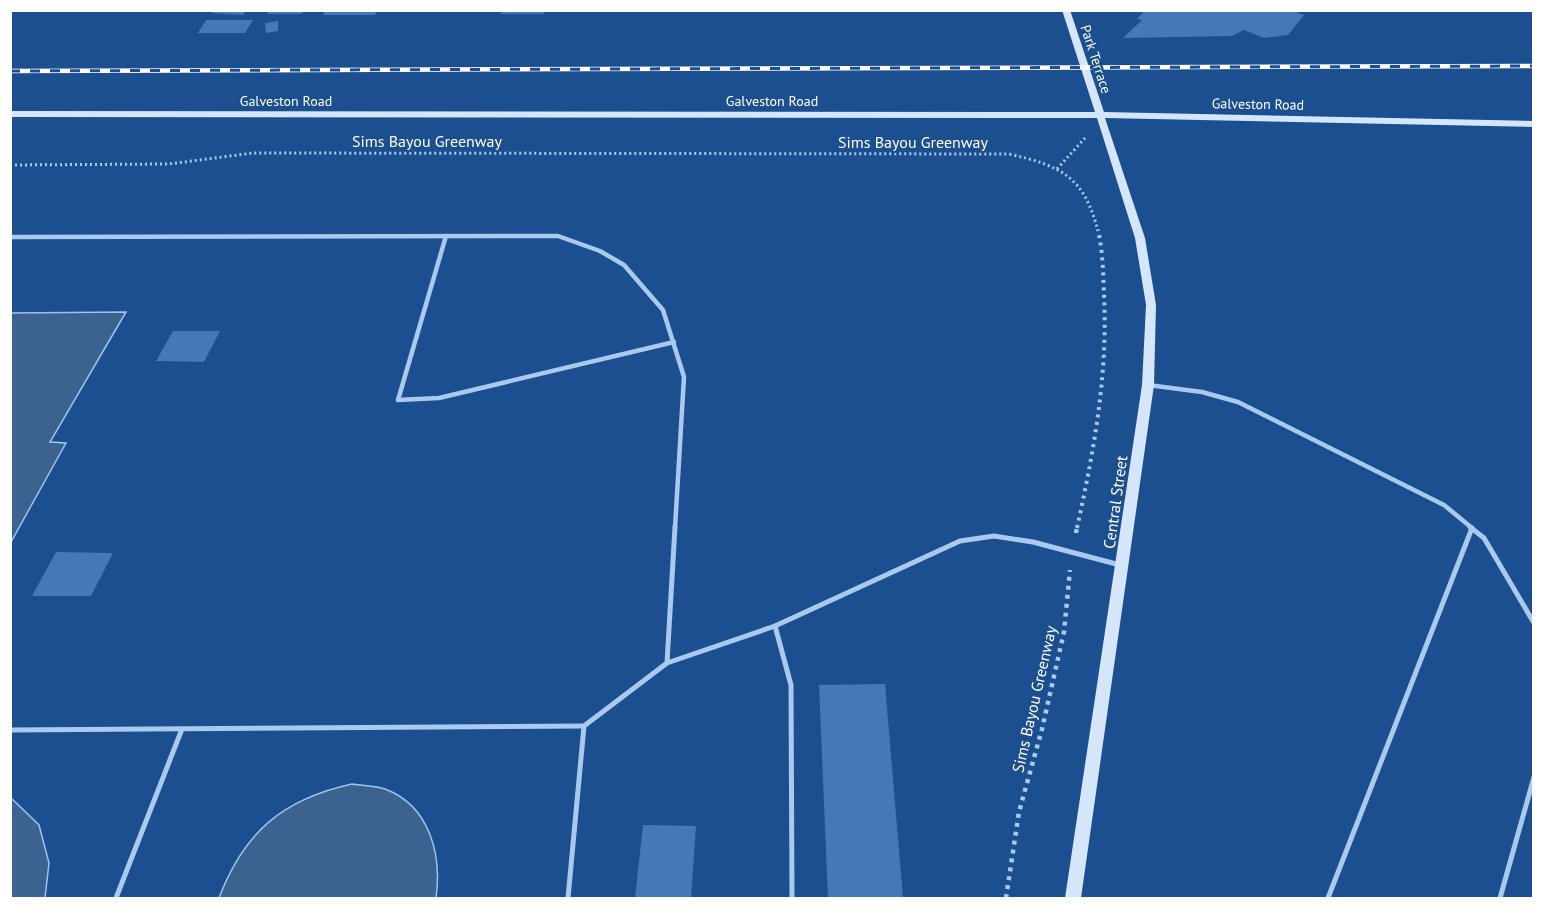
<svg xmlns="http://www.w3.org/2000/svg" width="1544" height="909" font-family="'PT Sans',sans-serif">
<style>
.water{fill:#3c6290;stroke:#9cc4f0;stroke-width:1.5}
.building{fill:#4478b7}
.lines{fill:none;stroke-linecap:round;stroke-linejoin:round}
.path-far2{stroke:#a9c9ee;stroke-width:3;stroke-dasharray:2 3;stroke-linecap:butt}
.path-far1{stroke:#a9c9ee;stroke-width:4;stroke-dasharray:3 4.5;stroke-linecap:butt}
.path{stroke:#a9c9ee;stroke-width:4.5;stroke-dasharray:4 5;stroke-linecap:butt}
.lane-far1{stroke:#a9c9ee;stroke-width:4.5}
.lane{stroke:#a9c9ee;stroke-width:5}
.secondary{fill:#d6e6fa;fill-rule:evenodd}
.rail-casing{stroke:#fff;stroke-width:4.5}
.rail{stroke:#1b4f8f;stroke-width:3;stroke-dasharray:10;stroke-linecap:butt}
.labels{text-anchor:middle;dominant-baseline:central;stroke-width:4.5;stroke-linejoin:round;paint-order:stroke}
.far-street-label{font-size:14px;fill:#fff;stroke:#1b4f8f}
.street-label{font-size:16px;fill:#fff;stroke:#1b4f8f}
</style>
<rect width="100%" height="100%" fill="#1b4f8f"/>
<!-- water -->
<g class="water">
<path d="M126,312L50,442L66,443L11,542V313Z"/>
<path d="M352,784C362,786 375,785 385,789C430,806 442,855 436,898H219C244,832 283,799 352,784Z"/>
<path d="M11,798L39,825L49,863L45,898H11Z"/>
</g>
<!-- building -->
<g class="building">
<path d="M215,10H246L243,15L212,13Z"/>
<path d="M270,10H304L302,14H267Z"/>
<path d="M325,10H377L375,15H323Z"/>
<path d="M503,10H545L544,14H501Z"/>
<path d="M1145,10H1291L1304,15L1288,35L1264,38L1244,30L1232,36L1123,38L1142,20L1137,19Z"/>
<path d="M206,20H253L245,33H198Z"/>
<path d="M278,21V31L266,33L265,23Z"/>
<path d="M173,331H220L204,362L156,361Z"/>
<path d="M56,552L113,553L91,596H32Z"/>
<path d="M885,684L903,898H828L819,685Z"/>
<path d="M643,825L696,826L691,898H635Z"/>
</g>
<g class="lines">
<!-- path-far2 -->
<g class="path-far2">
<path d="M10,165L169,164L253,153L1009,154C1062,166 1084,177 1098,231"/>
<path d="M1057,169L1085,138"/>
</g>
<!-- path-far1 -->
<path class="path-far1" d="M1077,528C1094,450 1108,375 1104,294C1103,273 1103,251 1098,230"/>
<!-- path -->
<g class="path">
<path d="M1076,533L1077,527"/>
<path d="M1006,898L1019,812L1042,729L1064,632L1070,570"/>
</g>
<!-- lane-far1 -->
<g class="lane-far1">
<path d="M446,236L398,400L439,398L674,342"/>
<path d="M10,237L558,236L600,251L624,265L663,310L684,377L675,528"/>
<path d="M1148,385L1202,392L1238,402L1444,505L1472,528"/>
</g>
<!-- lane -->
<g class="lane">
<path d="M1470,527L1484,538L1534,623"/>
<path d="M667,663L675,527"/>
<path d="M10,730L584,726"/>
<path d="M116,898L182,729"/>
<path d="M568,898L584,726L667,663L775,626"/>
<path d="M792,898L791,685L775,626L960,541L994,536L1033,542L1120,565"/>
<path d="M1328,898L1472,528"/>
<path d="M1500,898L1534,777"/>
</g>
<!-- secondary -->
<path class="secondary" d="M1062,10H1070L1104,112L1534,121V127L1105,118L1145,238L1156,305L1154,385L1081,898H1065L1142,385L1146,305L1135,238L1097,118L10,117V111L1095,112Z"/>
<!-- rail casing -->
<g class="rail-casing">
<path id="rail" d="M10,71L1534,66"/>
</g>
<!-- rail -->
<use href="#rail" class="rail"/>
</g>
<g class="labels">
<!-- far-street labels -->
<g class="far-street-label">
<text transform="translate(1096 59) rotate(72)">Park Terrace</text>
<text x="286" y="101">Galveston Road</text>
<text x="772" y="101">Galveston Road</text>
<text transform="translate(1258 104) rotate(1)">Galveston Road</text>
</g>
<!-- street labels -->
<g class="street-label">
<text x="427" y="141">Sims Bayou Greenway</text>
<text x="913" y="142">Sims Bayou Greenway</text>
<text transform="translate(1115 502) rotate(-82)">Central Street</text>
<text transform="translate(1034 699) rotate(-77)">Sims Bayou Greenway</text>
</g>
</g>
<!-- border -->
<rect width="1544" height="909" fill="none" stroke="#ffffff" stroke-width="24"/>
</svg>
